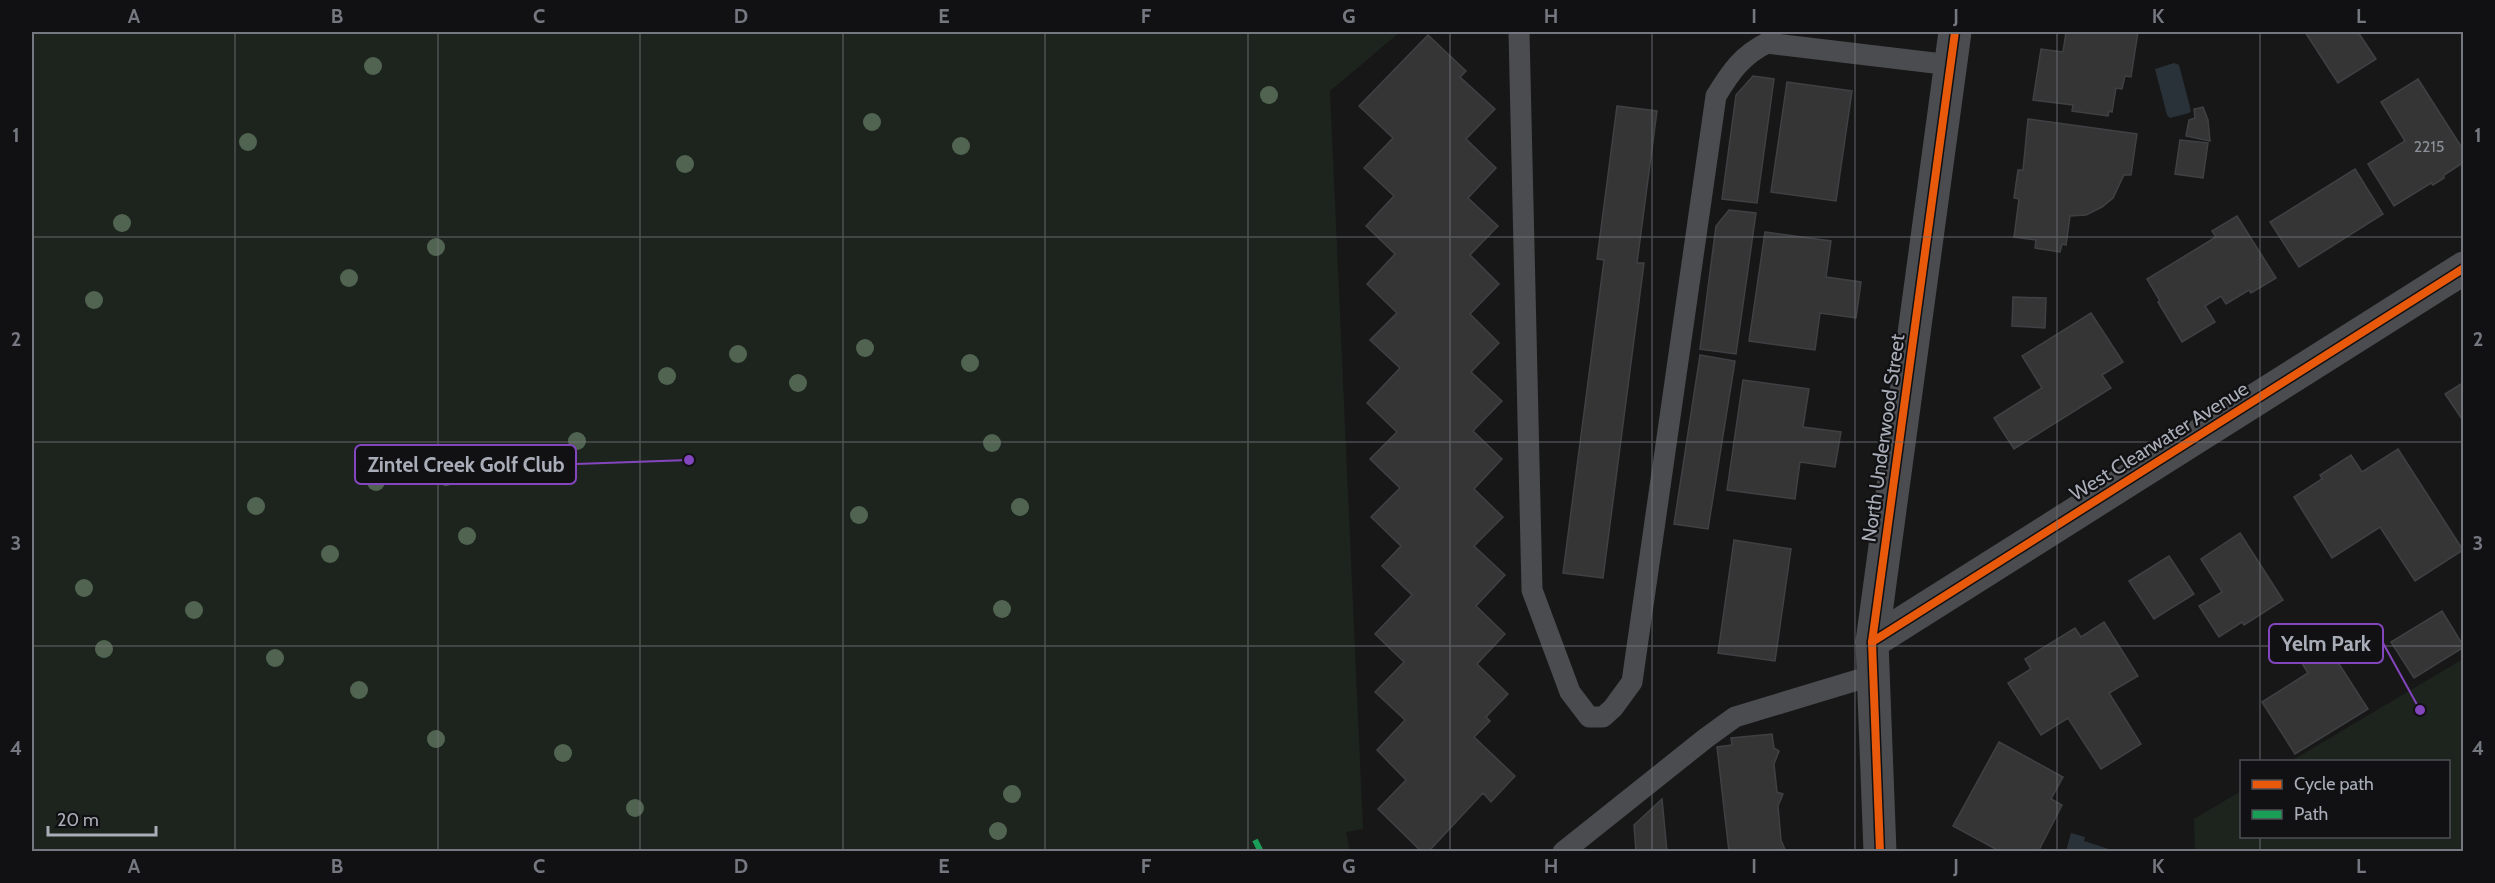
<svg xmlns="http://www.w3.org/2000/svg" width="2495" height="883" font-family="Cabin,sans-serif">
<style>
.green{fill:#1d241e}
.water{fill:#2a3239}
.building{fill:#353536;stroke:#3f4043;stroke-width:1.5}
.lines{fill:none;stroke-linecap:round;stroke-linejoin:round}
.service{stroke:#4b4c50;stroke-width:21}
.minor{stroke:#4b4c50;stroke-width:33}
.quiet{stroke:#1a9f57;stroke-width:6;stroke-dasharray:12 6;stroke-linecap:butt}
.cycleway-casing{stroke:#111113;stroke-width:11}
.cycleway{stroke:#e8590c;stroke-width:8}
.tree{fill:#506451}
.grid{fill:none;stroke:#757880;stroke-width:1.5;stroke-opacity:0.55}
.labels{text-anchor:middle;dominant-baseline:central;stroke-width:4.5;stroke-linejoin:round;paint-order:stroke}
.number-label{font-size:16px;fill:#8b8f98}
.street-label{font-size:20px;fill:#a8adb8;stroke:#111113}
.leader{fill:none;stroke:#8446be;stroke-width:2}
.callout-dot{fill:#8446be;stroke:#111113;stroke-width:2}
.callout{fill:#111113;stroke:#8446be;stroke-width:2}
.callout-label{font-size:21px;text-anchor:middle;font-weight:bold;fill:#a8adb8}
.neatline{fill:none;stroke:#757880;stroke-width:2}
.grid-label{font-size:20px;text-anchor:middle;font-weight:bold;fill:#757880}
</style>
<rect width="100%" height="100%" fill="#171717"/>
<!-- green -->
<g class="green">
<path d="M32,32H1400L1330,91L1363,829L1346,832L1350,851H32Z"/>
<path d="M2463,659V851H2195L2194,819L2241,791L2242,836H2448V762L2291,761Z"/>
</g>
<!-- water -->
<g class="water">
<path d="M2174,63L2179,65L2191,111L2189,113L2170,118L2167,115L2155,69Z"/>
<path d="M2071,833L2085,837L2084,841L2115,851H2066Z"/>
</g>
<!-- building -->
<g class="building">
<path d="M2066,32H2138L2131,77L2125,76L2122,89L2116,88L2112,112L2109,111L2108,116L2072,111L2073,105L2033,100L2041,49L2063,52Z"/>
<path d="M2305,32H2358L2376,59L2338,83Z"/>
<path d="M1428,35L1466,71L1460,77L1495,109L1466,139L1496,168L1468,198L1498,226L1470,255L1499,284L1470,314L1499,343L1471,372L1502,401L1473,431L1502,459L1474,489L1503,517L1474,546L1505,575L1476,606L1505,634L1477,664L1508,694L1486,717L1490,721L1474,737L1515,776L1491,802L1483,793L1428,852H1422L1378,809L1406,780L1377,750L1405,720L1375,692L1404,662L1375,634L1412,595L1382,566L1401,546L1371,517L1400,488L1370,459L1397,432L1367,403L1400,368L1370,340L1397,313L1367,284L1395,254L1366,226L1394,196L1364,168L1393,138L1359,106Z"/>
<path d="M1753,76L1774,79L1757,203L1722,199L1736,95Z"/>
<path d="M2418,79L2464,151V162L2444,175V178L2433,185L2431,183L2394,206L2368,164L2405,141L2381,102Z"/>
<path d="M1787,82L1852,91L1836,201L1771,192Z"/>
<path d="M1617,106L1657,111L1637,263H1644L1603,578L1563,573L1604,260L1597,259Z"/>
<path d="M2203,107L2208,120L2210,141L2186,136L2189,120L2195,118L2194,109Z"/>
<path d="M2028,119L2137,134L2131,175H2124L2113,198L2102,207L2086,215L2070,216L2066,245L2062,244L2060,252L2035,248L2036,240L2014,237L2019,199L2014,198L2018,170H2023Z"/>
<path d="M2180,140L2208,143L2203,178L2175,174Z"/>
<path d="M2355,169L2383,214L2299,267L2270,222Z"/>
<path d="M1729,210L1756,213L1736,354L1700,349L1716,226Z"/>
<path d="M2237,216L2276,278L2251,293L2249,290L2226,304L2221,296L2205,306L2215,322L2182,342L2158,302L2160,301L2147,279L2216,237L2212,231Z"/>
<path d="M1765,232L1831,241L1826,277L1861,282L1856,318L1820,313L1815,350L1749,341Z"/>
<path d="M2013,297L2046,298L2045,328L2012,326Z"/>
<path d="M2091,313L2123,362L2102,375L2111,388L2014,449L1994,418L2042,388L2022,356Z"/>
<path d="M1700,355L1735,361L1708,529L1674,524Z"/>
<path d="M1743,380L1809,389L1803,427L1841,432L1835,467L1800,462L1795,499L1727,490Z"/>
<path d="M2464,382V422L2445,394Z"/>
<path d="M2398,449L2463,550L2415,581L2380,527L2332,558L2294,497L2322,479L2320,475L2351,455L2362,472Z"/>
<path d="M2240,533L2283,600L2244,625L2242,622L2219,637L2199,606L2222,592L2201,559Z"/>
<path d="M1734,540L1791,549L1775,661L1718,653Z"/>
<path d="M2169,556L2194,594L2154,619L2129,581Z"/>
<path d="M2442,611L2464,647L2414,678L2391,642Z"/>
<path d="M2104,622L2138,676L2109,693L2141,744L2101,769L2068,718L2041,735L2008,683L2031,669L2025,659L2075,628L2081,637Z"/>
<path d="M2323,639L2368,709L2295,754L2262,702L2308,673L2297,655Z"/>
<path d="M1772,734L1774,748L1779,751L1774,764L1777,792L1783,794L1778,806L1781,840L1786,852H1729L1717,747L1732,745L1731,738Z"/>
<path d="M1999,742L2063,777L2051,799L2062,805L2038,852H2001L1953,826Z"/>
<path d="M1662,799L1667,852H1636L1634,825Z"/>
</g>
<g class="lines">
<!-- service -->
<g class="service">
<path d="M1519,32L1532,590L1570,692L1589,717H1603L1613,708L1632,682L1716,96C1730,73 1742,55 1767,43L1951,65"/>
<path d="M1563,852L1706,738L1735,717L1874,675"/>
</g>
<!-- minor -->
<g class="minor">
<path d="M1872,642L2464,268"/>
<path d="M1880,852L1872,642L1955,32"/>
</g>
<!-- quiet -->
<path class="quiet" d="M1255,840L1261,852"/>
<!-- cycleway casing -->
<g class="cycleway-casing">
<g id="cycleway">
<path d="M1872,642L2464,268"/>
<path d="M1880,852L1872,642L1955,32"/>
</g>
</g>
<!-- cycleway -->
<use href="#cycleway" class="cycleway"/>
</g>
<!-- trees -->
<g class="tree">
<circle cx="373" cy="66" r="9"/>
<circle cx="1269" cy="95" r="9"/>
<circle cx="872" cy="122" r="9"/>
<circle cx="248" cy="142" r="9"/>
<circle cx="961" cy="146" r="9"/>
<circle cx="685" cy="164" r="9"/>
<circle cx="122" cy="223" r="9"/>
<circle cx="436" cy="247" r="9"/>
<circle cx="349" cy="278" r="9"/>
<circle cx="94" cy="300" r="9"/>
<circle cx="865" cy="348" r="9"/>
<circle cx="738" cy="354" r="9"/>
<circle cx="970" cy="363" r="9"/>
<circle cx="667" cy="376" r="9"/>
<circle cx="798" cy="383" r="9"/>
<circle cx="577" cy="441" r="9"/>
<circle cx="992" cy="443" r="9"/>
<circle cx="446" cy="477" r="9"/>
<circle cx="376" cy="482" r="9"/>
<circle cx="256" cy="506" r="9"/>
<circle cx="1020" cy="507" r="9"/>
<circle cx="859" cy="515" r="9"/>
<circle cx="467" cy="536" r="9"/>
<circle cx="330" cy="554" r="9"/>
<circle cx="84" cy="588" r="9"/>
<circle cx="1002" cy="609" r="9"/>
<circle cx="194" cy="610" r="9"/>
<circle cx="104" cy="649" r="9"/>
<circle cx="275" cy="658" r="9"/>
<circle cx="359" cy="690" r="9"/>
<circle cx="436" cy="739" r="9"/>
<circle cx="563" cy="753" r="9"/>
<circle cx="1012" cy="794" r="9"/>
<circle cx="635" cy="808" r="9"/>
<circle cx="998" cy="831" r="9"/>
</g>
<!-- grid -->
<path class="grid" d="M235,32V852M438,32V852M640,32V852M843,32V852M1045,32V852M1248,32V852M1450,32V852M1652,32V852M1855,32V852M2057,32V852M2260,32V762M32,237H2464M32,442H2464M32,646H2464M2260,836V852"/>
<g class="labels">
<!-- number labels -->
<g class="number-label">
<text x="2429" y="146">2215</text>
</g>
<!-- street labels -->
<g class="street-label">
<text transform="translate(1883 438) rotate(-82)">North Underwood Street</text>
<text transform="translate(2159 441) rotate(-32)">West Clearwater Avenue</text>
</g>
</g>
<!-- callouts -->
<path class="leader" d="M689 460L576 464M2420 710L2383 643"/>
<g class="callout-dot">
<circle cx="689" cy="460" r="6"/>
<circle cx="2420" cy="710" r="6"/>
</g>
<g class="callout">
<rect x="355" y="445" width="221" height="39" rx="6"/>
<rect x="2269" y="624" width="114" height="39" rx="6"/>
</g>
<g class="callout-label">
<text x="466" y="472">Zintel Creek Golf Club</text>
<text x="2326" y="651">Yelm Park</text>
</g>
<!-- border -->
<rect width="2495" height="883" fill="none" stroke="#111113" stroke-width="66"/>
<!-- legend -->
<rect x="2240" y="760" width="210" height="78" fill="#111113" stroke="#4d4f55" stroke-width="1.5"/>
<rect x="2252" y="780" width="30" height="9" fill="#e8590c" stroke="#4d4f55" stroke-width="1.5"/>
<text x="2294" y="790" font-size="18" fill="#a8adb8">Cycle path</text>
<rect x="2252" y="810" width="30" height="9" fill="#1a9f57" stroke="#4d4f55" stroke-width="1.5"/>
<text x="2294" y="820" font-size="18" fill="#a8adb8">Path</text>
<!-- scale -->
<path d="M48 826v9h108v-9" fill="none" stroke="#a8adb8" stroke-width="3"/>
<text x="57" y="826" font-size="18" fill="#a8adb8" stroke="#111113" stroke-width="4.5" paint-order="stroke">20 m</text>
<rect x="33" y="33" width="2429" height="817" class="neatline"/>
<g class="grid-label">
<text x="134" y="23">A</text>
<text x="337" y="23">B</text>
<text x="539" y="23">C</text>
<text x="741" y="23">D</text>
<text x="944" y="23">E</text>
<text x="1146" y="23">F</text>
<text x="1349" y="23">G</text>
<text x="1551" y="23">H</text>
<text x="1754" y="23">I</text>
<text x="1956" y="23">J</text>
<text x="2158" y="23">K</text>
<text x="2361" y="23">L</text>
<text x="16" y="142">1</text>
<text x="2478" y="142">1</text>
<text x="16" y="346">2</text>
<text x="2478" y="346">2</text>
<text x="16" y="550">3</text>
<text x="2478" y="550">3</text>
<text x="16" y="755">4</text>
<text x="2478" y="755">4</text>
<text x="134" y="873">A</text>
<text x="337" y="873">B</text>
<text x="539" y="873">C</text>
<text x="741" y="873">D</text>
<text x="944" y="873">E</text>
<text x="1146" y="873">F</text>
<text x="1349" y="873">G</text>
<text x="1551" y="873">H</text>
<text x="1754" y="873">I</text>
<text x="1956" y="873">J</text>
<text x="2158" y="873">K</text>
<text x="2361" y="873">L</text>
</g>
</svg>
